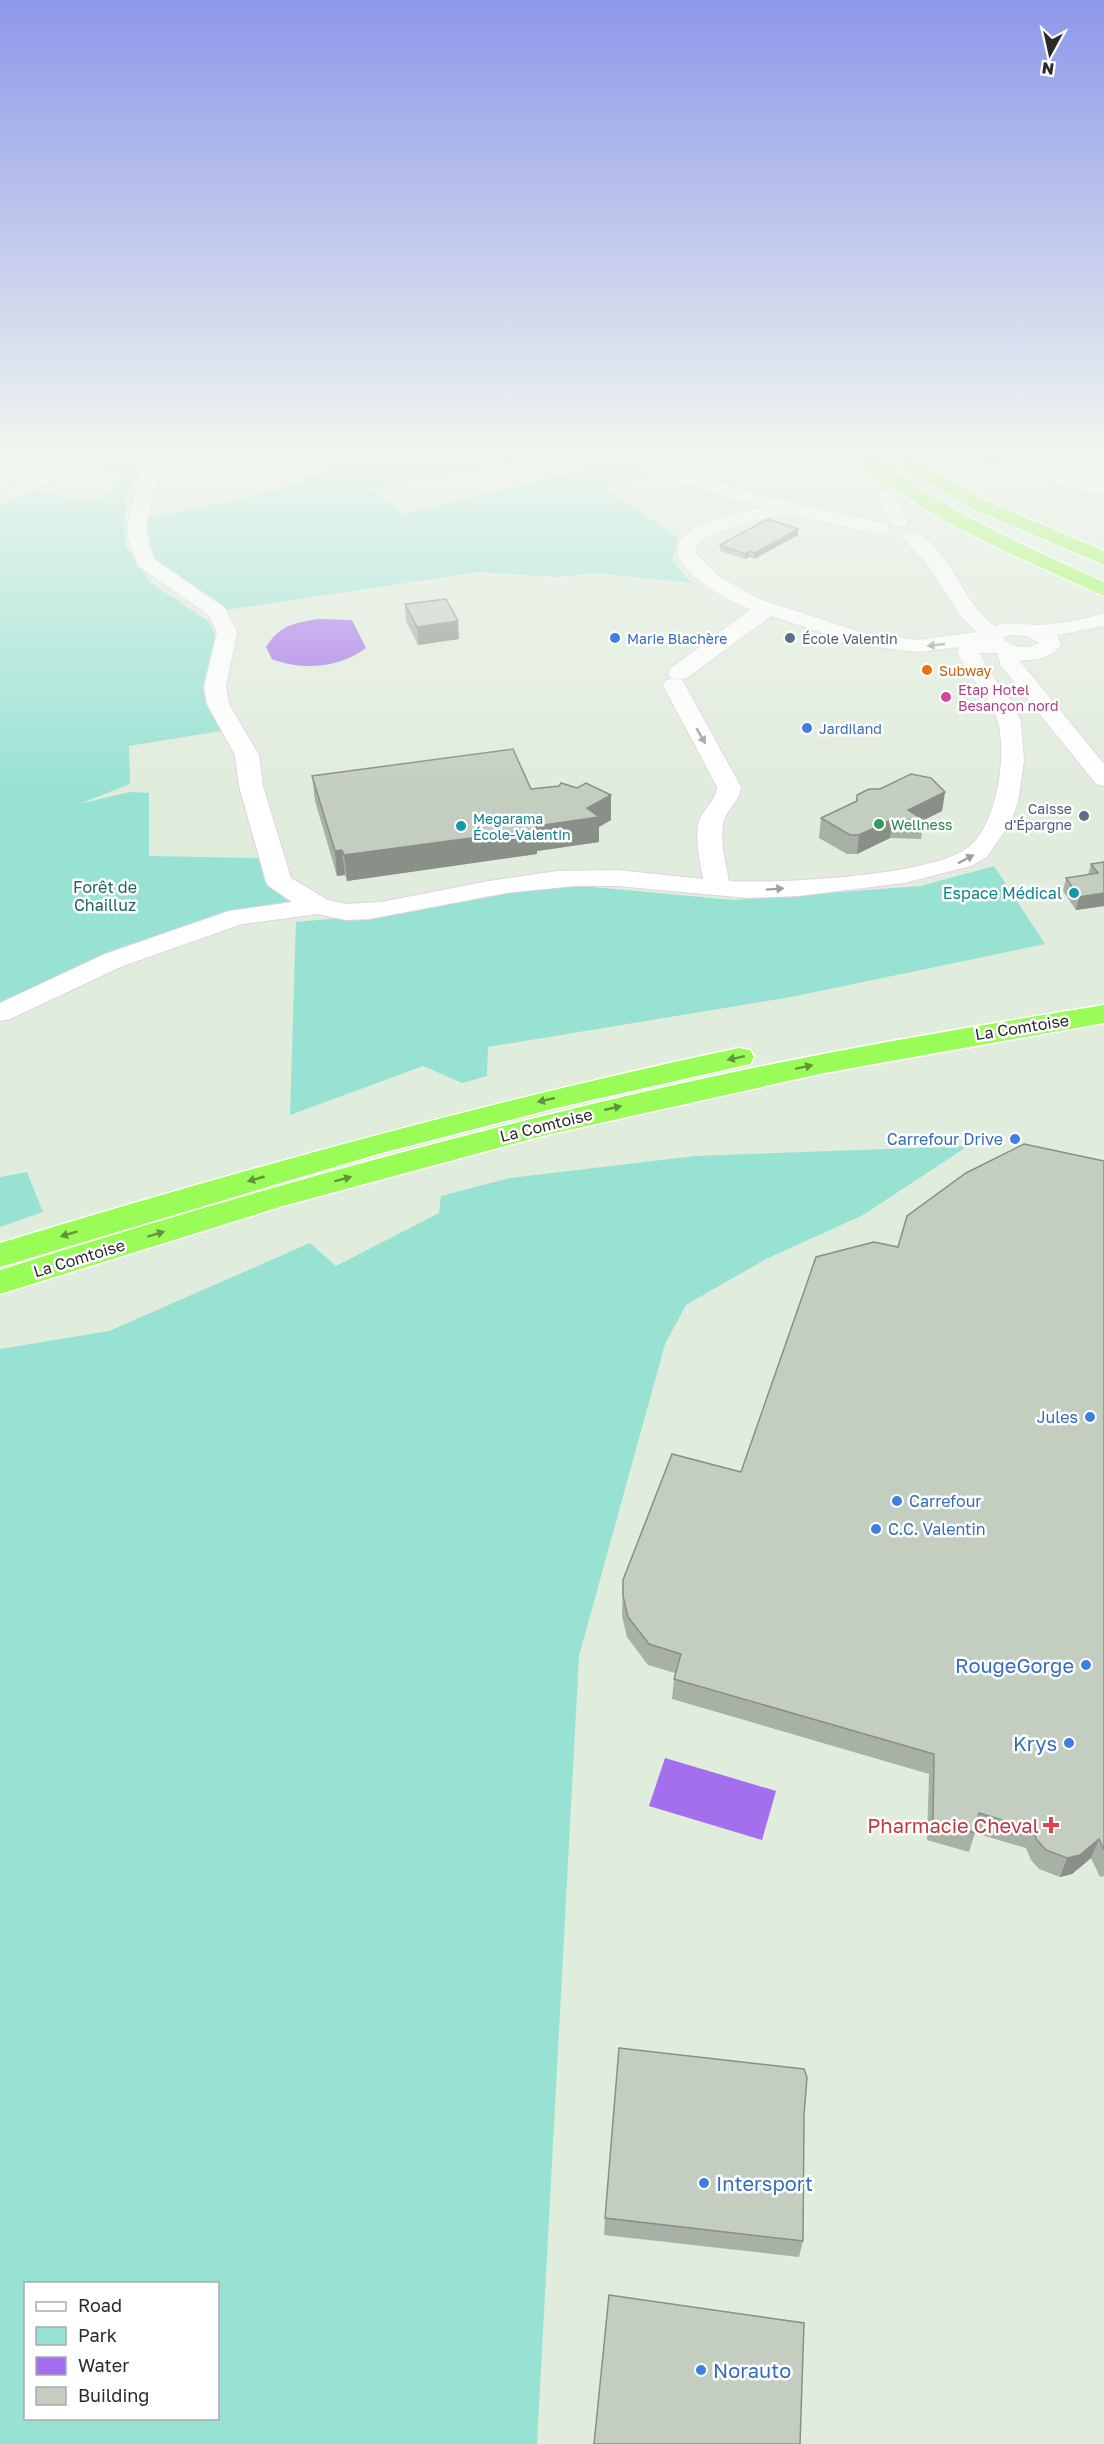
<svg xmlns="http://www.w3.org/2000/svg" width="1104" height="2444" font-family="'Golos Text',sans-serif">
<style>
.green{fill:#98e2d4;fill-rule:evenodd}
.pitch{fill:#94e9c5}
.water{fill:#a46fed}
.lines{fill:none;stroke-linecap:round;stroke-linejoin:round}
.minor-casing{stroke:#e2d1e2;stroke-width:2}
.highway-casing{stroke:#fff;stroke-width:3}
.minor{fill:#fff;fill-rule:evenodd}
.highway{fill:#9afc56;fill-rule:evenodd}
.wall{fill:#a8b1a6}
.shaded-wall{fill:#889087}
.building{fill:#c3cec1;stroke:#889087;stroke-width:1.5}
.oneway{fill:#9f9f9f}
.oneway2{fill:#629340}
.shop-dot{fill:#3f7fe0;stroke:#fff;stroke-width:2}
.service-dot{fill:#5c6f8a;stroke:#fff;stroke-width:2}
.food-dot{fill:#e8710a;stroke:#fff;stroke-width:2}
.hotel-dot{fill:#d1479c;stroke:#fff;stroke-width:2}
.leisure-dot{fill:#2e9e5b;stroke:#fff;stroke-width:2}
.culture-dot{fill:#0f9aa8;stroke:#fff;stroke-width:2}
.health-dot{fill:#e0444e;stroke:#fff;stroke-width:2}
.labels{text-anchor:middle;dominant-baseline:central;stroke-width:5;stroke-linejoin:round;paint-order:stroke}
.far-shop-label{font-size:14px;fill:#366cbe;stroke:#fff;text-anchor:start}
.far-service-label{font-size:14px;fill:#4e5e75;stroke:#fff;text-anchor:start}
.far-food-label{font-size:14px;fill:#c56008;stroke:#fff;text-anchor:start}
.far-hotel-label{font-size:14px;fill:#b23c85;stroke:#fff;text-anchor:start}
.far-culture-label{font-size:14px;fill:#0d838f;stroke:#fff;text-anchor:start}
.far-leisure-label{font-size:14px;fill:#27864d;stroke:#fff;text-anchor:start}
.park-label{font-size:16px;fill:#1b6662;stroke:#fff}
.culture-label{font-size:16px;fill:#0d838f;stroke:#fff;text-anchor:end}
.street-label{font-size:16px;fill:#2a2a2a;stroke:#fff}
.shop-label{font-size:16px;fill:#366cbe;stroke:#fff;text-anchor:end}
.near-shop-label{font-size:20px;fill:#366cbe;stroke:#fff;text-anchor:end}
.near-health-label{font-size:20px;fill:#be3a42;stroke:#fff;text-anchor:end}
</style>
<rect width="100%" height="100%" fill="#e0ecdc"/>
<!-- green -->
<g class="green">
<path d="M364,450H500L515,459L370,489L403,514L619,462L644,476L603,488L679,538L672,561L692,583L594,573L557,577L479,572L226,610L149,560L145,518L227,502L305,482L304,478L367,462L351,452Z"/>
<path d="M138,470L125,502V545L151,583L208,621L215,634L208,684L227,730L129,746L130,784L79,804L130,792L149,793V856L260,858L267,886L301,905C198,930 90,950 0,1008V507L29,490L95,502Z"/>
<path d="M994,866L1045,944L791,997L488,1047L487,1076L462,1083L423,1066L290,1115L296,922L385,914L529,884L571,885L733,900L921,886Z"/>
<path d="M968,1146L863,1215L766,1259L686,1305L665,1344L579,1656L537,2444H0V1349L109,1331L310,1243L336,1266L439,1213L441,1196L510,1178L695,1156ZM26,2284H218V2418H26Z"/>
<path d="M27,1172L43,1212L0,1227V1177Z"/>
</g>
<!-- pitch -->
<path class="pitch" d="M115,452L149,453L126,476L103,468Z"/>
<!-- water -->
<g class="water">
<path d="M318,619L352,620L366,648C340,668 302,671 272,659L266,647C280,625 294,623 318,619Z"/>
<path d="M665,1758L776,1791L762,1840L649,1806Z"/>
</g>
<g class="lines">
<!-- minor casing -->
<g class="minor-casing">
<g id="minor">
<path d="M73,450H92L70,472L24,495H10L8,491L10,487L53,466L35,467L0,463V453L35,457L68,455Z"/>
<path d="M153,450H171L159,469L146,523L148,539L154,559L225,608L237,632L226,687L229,704L259,755L263,786L291,878L328,900L346,904L381,902L489,881L557,871L617,870L703,879C700,860 693,834 701,816C707,806 716,799 717,787L663,685L666,680L674,678L682,680L685,685L741,787C740,801 728,808 724,820C719,839 726,863 729,881C776,884 936,876 970,846C997,822 1007,756 998,722C990,695 967,677 957,651L960,647L918,652L860,645L771,616L687,678L679,680L671,678L668,673L671,668L751,609C730,602 661,566 681,539C694,521 741,513 762,507L671,479L609,454L606,450H629L684,471L751,493L886,524L889,528L886,532L879,534L784,513L745,523L708,536L698,543L696,553L720,577L757,598L863,633L918,640L977,632L962,618L926,563L901,537L904,533C909,532 913,531 918,533C949,549 963,604 995,626C1010,621 1023,625 1038,625C1060,624 1082,619 1104,614V626L1057,635L1061,645C1052,658 1034,661 1019,660L1104,764V786L1096,784L1001,666L997,653H979L986,666L1014,706L1021,722L1024,761L1018,802L1011,822L987,857L971,866L904,883L798,896L748,898L617,886H574L506,893L369,919L346,920L318,914L242,924L123,966L10,1019L0,1021V1003L105,954L229,911L292,902L270,887L266,882L239,786L235,755L207,704L204,687L217,632L209,615L138,566L128,539V523L141,469ZM1009,635L1027,636L1039,643C1027,650 1015,647 1004,640V637Z"/>
<path d="M196,450H247L272,457L317,450H359L356,454L350,455L271,467L245,460L205,455L199,454Z"/>
<path d="M1007,450H1025L1063,474L1078,479L1104,482V494C1063,490 1041,478 1009,455Z"/>
<path d="M885,489L892,491L894,495L908,522L906,526H892L890,522L876,495L878,491Z"/>
</g>
</g>
<!-- highway casing -->
<g class="highway-casing">
<g id="highway">
<path d="M847,450H867C938,508 1021,544 1104,582V596L1000,549L936,516L877,477Z"/>
<path d="M910,459L987,501L1104,551V565L973,509L903,469L901,465L903,461Z"/>
<path d="M1104,1005V1023L824,1073L546,1135L283,1206L0,1294V1270C225,1199 452,1135 683,1083C822,1052 963,1028 1104,1005Z"/>
<path d="M739,1048L750,1050L754,1057L750,1064L552,1109L378,1154L0,1267V1243C244,1169 489,1101 739,1048Z"/>
</g>
</g>
<!-- minor -->
<use href="#minor" class="minor"/>
<!-- highway -->
<use href="#highway" class="highway"/>
</g>
<!-- wall -->
<g class="wall">
<path d="M966,450H1009L1008,457L985,460L979,459Z"/>
<path d="M798,535L754,559L749,557L745,559L720,551V545Z"/>
<path d="M405,604L459,639L418,645L406,621Z"/>
<path d="M312,776L531,789L577,788L611,795V820L599,827V842L537,851V854L347,881L345,875L337,876L315,801Z"/>
<path d="M945,792L942,811L924,820L921,839L890,838L857,854H847L819,838L821,818L856,801L857,795Z"/>
<path d="M1104,862V906L1076,910L1063,891L1066,878L1088,875L1091,864Z"/>
<path d="M1104,1161V1876L1100,1877L1091,1858L1072,1874L1060,1877L1039,1869L1031,1860L1026,1848L975,1833L969,1852L927,1840L929,1774L672,1699L674,1679L675,1673L648,1665L627,1637L622,1616L623,1580L741,1472L898,1247Z"/>
<path d="M804,2115L803,2241L799,2257L604,2235L605,2218Z"/>
</g>
<!-- shaded-wall -->
<g class="shaded-wall">
<path d="M987,450H1009L1008,457L985,460Z"/>
<path d="M798,529V535L754,559L755,553Z"/>
<path d="M749,551V557L745,559V554Z"/>
<path d="M458,621L459,639L418,645L417,627Z"/>
<path d="M945,792L942,811L924,820L908,810Z"/>
<path d="M611,795V820L599,827V842L537,851V854L347,881L344,855L536,826L587,808Z"/>
<path d="M893,819L890,838L857,854L859,835Z"/>
<path d="M342,850L345,875L337,876L335,851Z"/>
<path d="M1104,893V906L1076,910L1079,897Z"/>
<path d="M1099,1839L1091,1858L1072,1874L1060,1877L1067,1858Z"/>
</g>
<!-- building -->
<g class="building">
<path d="M768,519L798,529L755,553L749,551L745,554L720,545Z"/>
<path d="M446,599L458,621L417,627L405,604Z"/>
<path d="M513,749L531,789L559,786L561,783L577,788L586,783L611,795L587,808L599,817L536,826L537,829L344,855L342,850L335,851L312,776Z"/>
<path d="M911,774L931,778L945,792L908,810L924,820L893,819L859,835H850L821,818L857,801V795L869,789H880Z"/>
<path d="M1104,862V893L1079,897L1066,878L1098,873L1091,864Z"/>
<path d="M1024,1144L1104,1161V1850L1099,1839L1080,1855L1067,1858L1046,1850L1037,1840L1032,1829L979,1813L975,1833L933,1820L934,1754L674,1679L681,1654L649,1644L628,1617L623,1596V1580L672,1454L741,1472L816,1257L874,1242L898,1247L907,1216L966,1173Z"/>
<path d="M619,2048L804,2069L807,2077L804,2115L803,2241L605,2218Z"/>
<path d="M609,2295L804,2323L800,2444H594Z"/>
</g>
<!-- one-way arrows -->
<defs><path id="oneway-solid" d="M-6-.8H1V-3.2L6.5 0L1 3.2V.8H-6Z" transform="scale(1.5)"/></defs>
<g class="oneway">
<use href="#oneway-solid" transform="translate(936 645) rotate(174)"/>
<use href="#oneway-solid" transform="translate(701 736) rotate(60)"/>
<use href="#oneway-solid" transform="translate(966 859) rotate(-28)"/>
<use href="#oneway-solid" transform="translate(775 889) rotate(-4)"/>
</g>
<g class="oneway2">
<use href="#oneway-solid" transform="translate(736 1058) rotate(168)"/>
<use href="#oneway-solid" transform="translate(804 1067) rotate(-12)"/>
<use href="#oneway-solid" transform="translate(546 1100) rotate(167)"/>
<use href="#oneway-solid" transform="translate(613 1108) rotate(-13)"/>
<use href="#oneway-solid" transform="translate(256 1179) rotate(164)"/>
<use href="#oneway-solid" transform="translate(343 1179) rotate(-15)"/>
<use href="#oneway-solid" transform="translate(69 1234) rotate(163)"/>
<use href="#oneway-solid" transform="translate(156 1234) rotate(-17)"/>
</g>
<!-- sky -->
<linearGradient id="sky" x2="0" y2="1"><stop stop-color="#8d98ea"/><stop offset="0.57" stop-color="#f1f6ef"/><stop offset="1" stop-color="#f1f6ef" stop-opacity="0"/></linearGradient>
<rect width="1104" height="792" fill="url(#sky)"/>
<!-- markers -->
<g class="shop-dot">
<circle cx="615" cy="638" r="6"/>
<circle cx="807" cy="728" r="6"/>
<circle cx="1015" cy="1139" r="6"/>
<circle cx="1090" cy="1417" r="6"/>
<circle cx="897" cy="1501" r="6"/>
<circle cx="876" cy="1529" r="6"/>
<circle cx="1086" cy="1665" r="6"/>
<circle cx="1069" cy="1743" r="6"/>
<circle cx="704" cy="2183" r="6"/>
<circle cx="701" cy="2370" r="6"/>
</g>
<g class="service-dot">
<circle cx="790" cy="638" r="6"/>
<circle cx="1084" cy="816" r="6"/>
</g>
<circle class="food-dot" cx="927" cy="670" r="6"/>
<circle class="hotel-dot" cx="946" cy="697" r="6"/>
<circle class="leisure-dot" cx="879" cy="824" r="6"/>
<g class="culture-dot">
<circle cx="461" cy="826" r="6"/>
<circle cx="1074" cy="893" r="6"/>
</g>
<path class="health-dot" d="M1048 1816h6v6h6v6h-6v6h-6v-6h-6v-6h6z"/>
<g class="labels">
<!-- far-shop labels -->
<g class="far-shop-label">
<text x="627" y="638">Marie Blachère</text>
<text x="819" y="728">Jardiland</text>
</g>
<!-- far-service labels -->
<g class="far-service-label">
<text x="802" y="638">École Valentin</text>
<text x="1072" y="808" text-anchor="end">Caisse<tspan x="1072" dy="16">d'Épargne</tspan></text>
</g>
<!-- far-food labels -->
<g class="far-food-label">
<text x="939" y="670">Subway</text>
</g>
<!-- far-hotel labels -->
<g class="far-hotel-label">
<text x="958" y="689">Etap Hotel<tspan x="958" dy="16">Besançon nord</tspan></text>
</g>
<!-- far-culture labels -->
<g class="far-culture-label">
<text x="473" y="818">Megarama<tspan x="473" dy="16">École-Valentin</tspan></text>
</g>
<!-- far-leisure labels -->
<g class="far-leisure-label">
<text x="891" y="824">Wellness</text>
</g>
<!-- park labels -->
<g class="park-label">
<text x="105" y="887">Forêt de<tspan x="105" dy="18">Chailluz</tspan></text>
</g>
<!-- culture labels -->
<g class="culture-label">
<text x="1062" y="893">Espace Médical</text>
</g>
<!-- street labels -->
<g class="street-label">
<text transform="translate(1022 1027) rotate(-9)">La Comtoise</text>
<text transform="translate(546 1125) rotate(-14)">La Comtoise</text>
<text transform="translate(79 1258) rotate(-17)">La Comtoise</text>
</g>
<!-- shop labels -->
<g class="shop-label">
<text x="1003" y="1139">Carrefour Drive</text>
<text x="1078" y="1417">Jules</text>
<text x="909" y="1501" text-anchor="start">Carrefour</text>
<text x="888" y="1529" text-anchor="start">C.C. Valentin</text>
</g>
<!-- near-shop labels -->
<g class="near-shop-label">
<text x="1074" y="1665">RougeGorge</text>
<text x="1057" y="1743">Krys</text>
<text x="716" y="2183" text-anchor="start">Intersport</text>
<text x="713" y="2370" text-anchor="start">Norauto</text>
</g>
<!-- near-health labels -->
<g class="near-health-label">
<text x="1039" y="1825">Pharmacie Cheval</text>
</g>
</g>
<!-- legend -->
<rect x="24" y="2282" width="195" height="138" fill="#ffffff" stroke="#aaaaaa" stroke-width="1.5"/>
<rect x="36" y="2302" width="30" height="9" fill="#ffffff" stroke="#aaaaaa" stroke-width="1.5"/>
<text x="78" y="2312" font-size="18" fill="#2a2a2a">Road</text>
<rect x="36" y="2327" width="30" height="18" fill="#98e2d4" stroke="#aaaaaa" stroke-width="1.5"/>
<text x="78" y="2342" font-size="18" fill="#2a2a2a">Park</text>
<rect x="36" y="2357" width="30" height="18" fill="#a46fed" stroke="#aaaaaa" stroke-width="1.5"/>
<text x="78" y="2372" font-size="18" fill="#2a2a2a">Water</text>
<rect x="36" y="2387" width="30" height="18" fill="#c3cec1" stroke="#aaaaaa" stroke-width="1.5"/>
<text x="78" y="2402" font-size="18" fill="#2a2a2a">Building</text>
<!-- north arrow -->
<g transform="translate(1050 54) rotate(188)" stroke="#ffffff" stroke-width="4.5" paint-order="stroke">
<path d="M0-4.5L10 22L0 15L-10 22Z" fill="#2a2a2a"/>
<text y="-9" font-size="16" font-weight="bold" text-anchor="middle" fill="#2a2a2a">N</text>
</g>
</svg>
